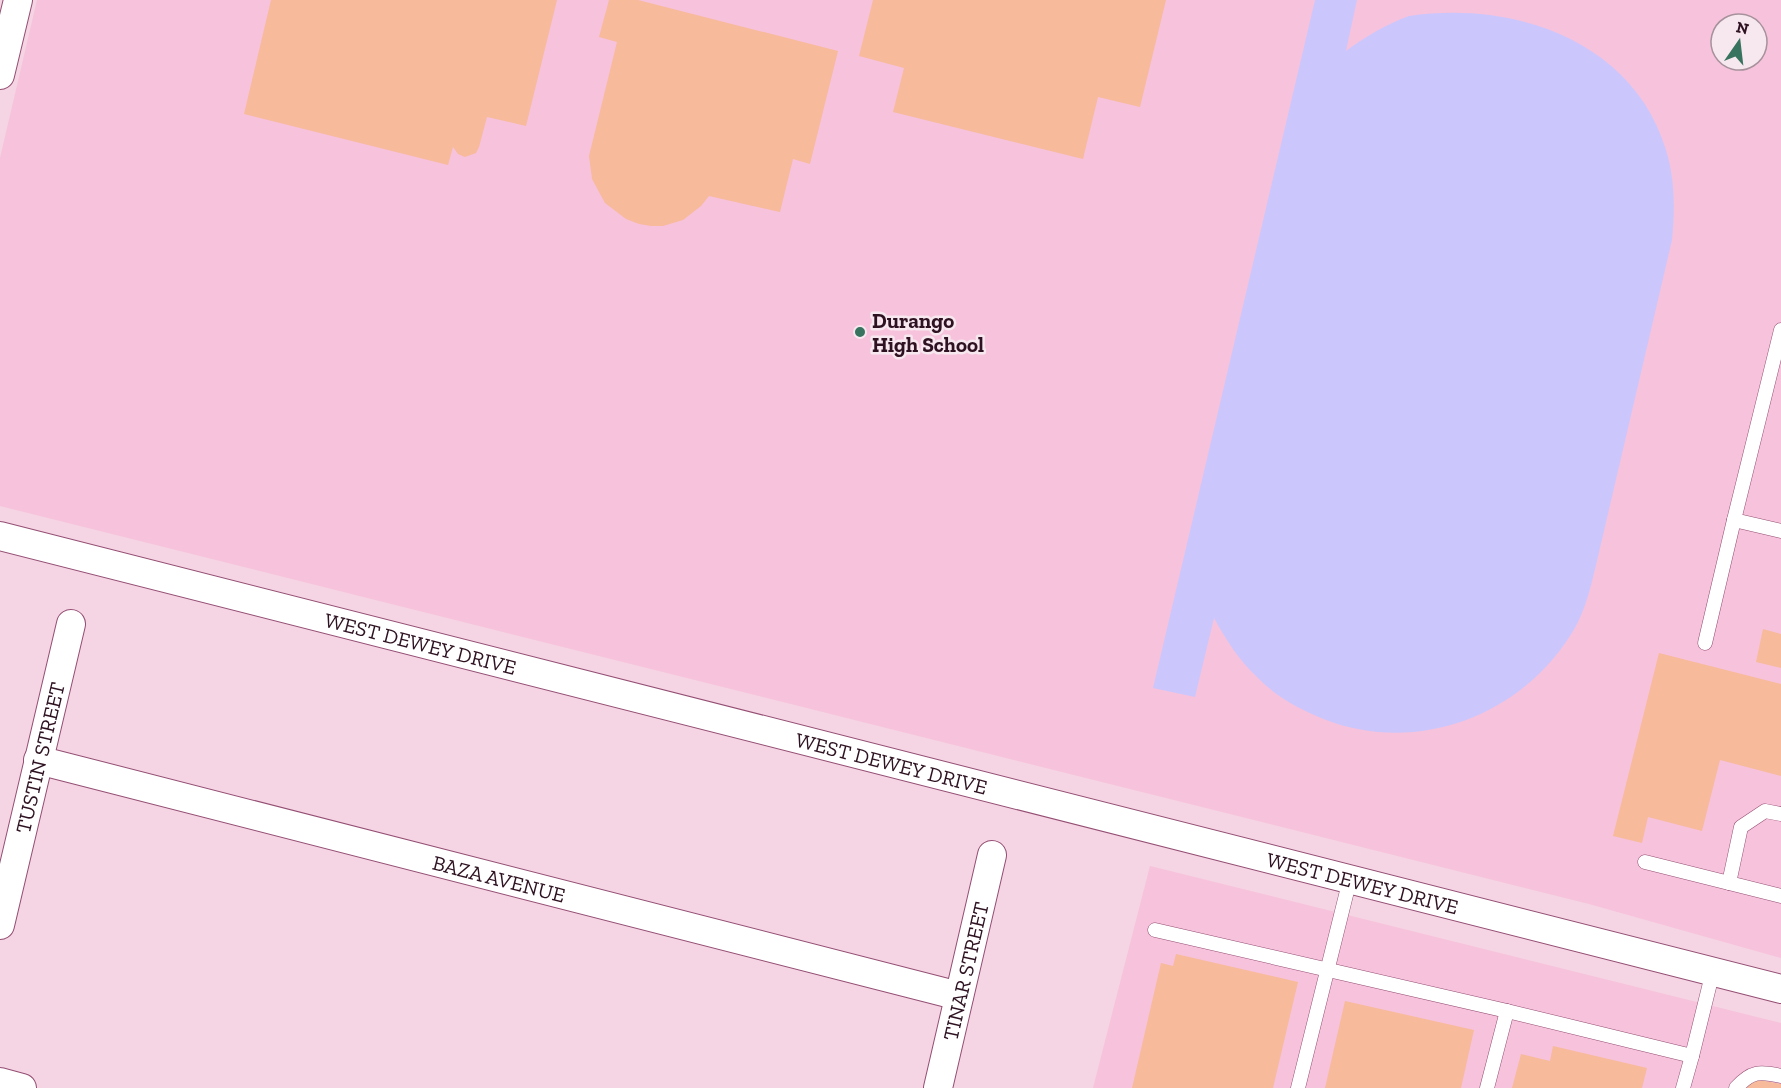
<svg xmlns="http://www.w3.org/2000/svg" width="1781" height="1088" font-family="'Zilla Slab',serif">
<style>
.built{fill:#f7c2dc;fill-rule:evenodd}
.green{fill:#cbc7fd}
.building{fill:#f7ba9b}
.lines{fill:none;stroke-linecap:round;stroke-linejoin:round}
.service-casing{stroke:#944e73;stroke-width:15}
.minor-casing{stroke:#944e73;stroke-width:30}
.service{stroke:#fff;stroke-width:14}
.minor{stroke:#fff;stroke-width:28}
.poi-dot{fill:#37735e;stroke:#f7e7ee;stroke-width:2}
.labels{text-anchor:middle;dominant-baseline:central;stroke-width:5;stroke-linejoin:round;paint-order:stroke}
.poi-label{font-size:21px;font-weight:bold;fill:#2e1221;stroke:#f7e7ee;text-anchor:start}
.street-label{font-size:21px;fill:#2e1221;stroke:#f7e7ee}
</style>
<rect width="100%" height="100%" fill="#f5d4e3"/>
<!-- built -->
<g class="built">
<path d="M37,0H1781V958L1589,904L0,506V158ZM1721,24H1757V60H1721Z"/>
<path d="M1150,866L1781,1023V1088H1093Z"/>
</g>
<!-- green -->
<path class="green" d="M1315,0H1357L1346,51C1365,37 1386,24 1409,16C1515,0 1634,42 1666,150C1675,179 1675,210 1672,240L1596,565C1591,586 1586,607 1576,626C1527,713 1421,756 1326,720C1301,710 1276,697 1257,677C1239,660 1226,640 1214,618L1195,697L1153,688Z"/>
<!-- building -->
<g class="building">
<path d="M271,0H557L526,126L487,117L479,147L476,153L465,157L458,154L453,147L448,165L244,114Z"/>
<path d="M609,0H638L838,51L810,164L793,159L780,212L709,196L701,206L683,220L663,226H651L639,224L626,219L605,203L592,179L589,156L617,42L599,37Z"/>
<path d="M873,0H1166L1140,107L1098,97L1083,159L893,112L904,68L859,56Z"/>
<path d="M1763,629L1781,634V668L1756,662Z"/>
<path d="M1659,653L1781,684V776L1720,760L1702,831L1648,817L1642,843L1613,836Z"/>
<path d="M1176,954L1298,982L1273,1088H1132L1161,963L1173,966Z"/>
<path d="M1345,1001L1474,1030L1461,1088H1325Z"/>
<path d="M1553,1046L1647,1068L1642,1088H1512L1521,1054L1550,1061Z"/>
<path d="M1749,1078L1781,1084V1088H1747Z"/>
</g>
<g class="lines">
<!-- service casing -->
<g class="service-casing">
<g id="service">
<path d="M1781,330L1734,520L1781,531"/>
<path d="M1705,643L1734,520"/>
<path d="M1645,862L1781,896"/>
<path d="M1729,883L1741,827L1765,811L1781,814"/>
<path d="M1155,930L1507,1011L1692,1056L1713,971"/>
<path d="M1298,1088L1350,879"/>
<path d="M1487,1088L1507,1011"/>
<path d="M1683,1088L1692,1056"/>
<path d="M1736,1088C1751,1071 1760,1071 1781,1076"/>
</g>
</g>
<!-- minor casing -->
<g class="minor-casing">
<g id="minor">
<path d="M0,75L18,0"/>
<path id="s1" d="M0,536L1781,989"/>
<path id="s2" d="M38,760L959,996"/>
<path id="s3" d="M0,925L71,624"/>
<path d="M0,1082L22,1088"/>
<path id="s4" d="M938,1088L992,855"/>
</g>
</g>
<!-- service -->
<use href="#service" class="service"/>
<!-- minor -->
<use href="#minor" class="minor"/>
</g>
<!-- markers -->
<circle class="poi-dot" cx="860" cy="332" r="6"/>
<g class="labels">
<!-- poi labels -->
<g class="poi-label">
<text x="872" y="320">Durango<tspan x="872" dy="24">High School</tspan></text>
</g>
<!-- street labels -->
<g class="street-label">
<text stroke="none"><textPath href="#s1" startOffset="434">WEST DEWEY DRIVE</textPath></text>
<text stroke="none"><textPath href="#s3" startOffset="172">TUSTIN STREET</textPath></text>
<text stroke="none"><textPath href="#s1" startOffset="920">WEST DEWEY DRIVE</textPath></text>
<text stroke="none"><textPath href="#s2" startOffset="476">BAZA AVENUE</textPath></text>
<text stroke="none"><textPath href="#s1" startOffset="1406">WEST DEWEY DRIVE</textPath></text>
<text stroke="none"><textPath href="#s4" startOffset="120">TINAR STREET</textPath></text>
</g>
</g>
<!-- north arrow -->
<g transform="translate(1739 42) rotate(14)"><circle r="28" fill="#f7e7ee" stroke="#a7929c" stroke-width="1.5"/>
<path d="M0-4.5L10 22L0 15L-10 22Z" fill="#37735e"/>
<text y="-9" font-size="16" font-weight="bold" text-anchor="middle" fill="#2e1221">N</text>
</g>
</svg>
